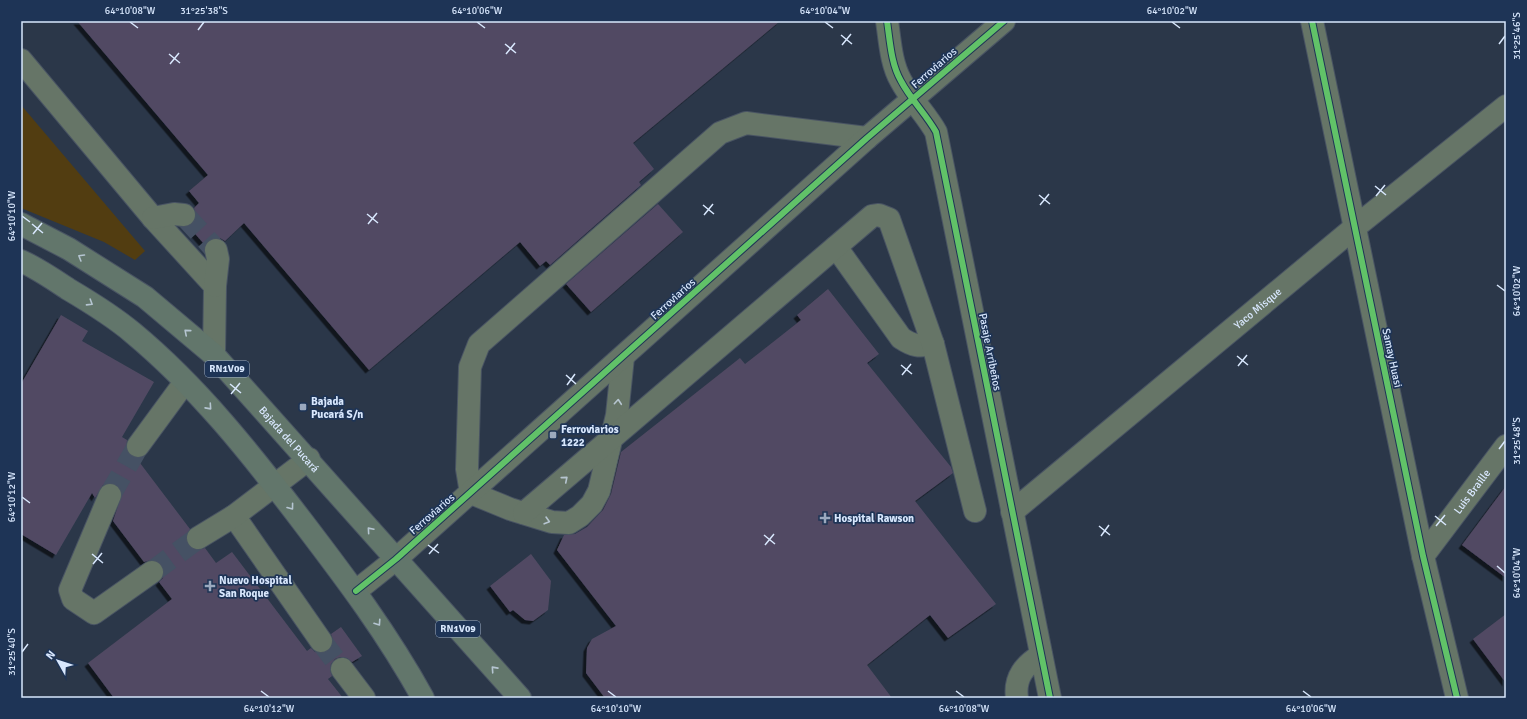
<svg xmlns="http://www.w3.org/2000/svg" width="1527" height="719" font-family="Signika,sans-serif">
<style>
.green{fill:#523d11}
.building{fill:#514a63;filter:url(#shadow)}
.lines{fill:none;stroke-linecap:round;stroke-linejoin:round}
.minor-tunnel{stroke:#455164;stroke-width:22;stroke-dasharray:22 11;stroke-linecap:butt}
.minor-casing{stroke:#495463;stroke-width:24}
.major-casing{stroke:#495463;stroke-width:24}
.minor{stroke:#667567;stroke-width:22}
.major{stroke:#62766b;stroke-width:22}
.cycleway-casing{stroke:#1e3456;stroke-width:8}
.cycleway{stroke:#61c268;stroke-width:6}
.oneway{stroke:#b5c5d1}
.oneway2{stroke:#b6c5d0}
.ticks{fill:none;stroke:#d8e7fd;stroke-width:1.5}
.poi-dot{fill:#9ba9be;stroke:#1e3456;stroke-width:1.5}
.labels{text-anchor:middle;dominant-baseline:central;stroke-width:3.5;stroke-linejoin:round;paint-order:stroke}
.shield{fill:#1e3456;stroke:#a0b1cb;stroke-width:1}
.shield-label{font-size:10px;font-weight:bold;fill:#d8e7fd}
.street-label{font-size:11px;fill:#d8e7fd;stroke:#1e3456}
.poi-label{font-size:11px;font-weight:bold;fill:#d8e7fd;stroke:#1e3456;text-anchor:start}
.neatline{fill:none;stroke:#d8e7fd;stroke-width:1.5}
.ticks-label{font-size:10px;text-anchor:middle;fill:#d8e7fd}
</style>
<defs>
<filter id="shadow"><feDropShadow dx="-3.5" dy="3.5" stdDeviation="0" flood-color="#0009"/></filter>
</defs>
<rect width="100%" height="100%" fill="#2b3749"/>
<!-- green -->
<path class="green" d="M21,105L145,251L135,260L104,242L21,208Z"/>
<!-- building -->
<g class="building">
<path d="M77,21H780L633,143L654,169L639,182L641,185L550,265L546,261L540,266L520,242L369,370L244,223L225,241L220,238H214L208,241L205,245L189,227L194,222L196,216L194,208L199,203L189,191L208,175Z"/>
<path d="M658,204L683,232L591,312L566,284Z"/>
<path d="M828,289L879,354L867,363L951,467L953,473L915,501L996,604L948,638L930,615L867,665L892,698H605L586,673L587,648L592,639L616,626L557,550L564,535L575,534L587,527L603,510L611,494L621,452L740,358L745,364L801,320L797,315Z"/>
<path d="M61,315L88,331L82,341L154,382L122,437L127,440L126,451L130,456L137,458L144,457L140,463L190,529L186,538L188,545L192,549L198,550L205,548L216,563L232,552L307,651L311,648L315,652L322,653L328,651L332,646L333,640L331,634L341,627L362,656L352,662L347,658L340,657L335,659L331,664L330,670L332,676L328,679L343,698H114L88,663L172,599L159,582L163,578L164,571L162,564L157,561L151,560L144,562L113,521L122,494L120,488L115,484L109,483L103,485L95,498L92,493L56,555L21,534V384Z"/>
<path d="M1506,486V578L1462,545Z"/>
<path d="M531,554L551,581L548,610L533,621L525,620L513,610L510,612L490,586Z"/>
<path d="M1506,614V683L1473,639Z"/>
</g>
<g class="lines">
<!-- minor-tunnel -->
<g class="minor-tunnel">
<path d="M184,215L216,250"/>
<path d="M110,495L138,446"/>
<path d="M152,572L198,538"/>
<path d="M321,641L342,669"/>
</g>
<!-- minor casing -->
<g class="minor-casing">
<g id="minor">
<path d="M887,21C890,41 891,64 901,81C911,100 926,114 936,132L1050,698"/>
<path d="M1312,21L1423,556L1457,698"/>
<path d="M21,60L153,218L215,286L214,355"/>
<path d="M153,218L174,214L184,215"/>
<path d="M836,247L901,338C913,346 919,347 933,344"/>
<path d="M215,286L218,259L216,250"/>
<path d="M623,357L617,415L599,491L592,504L580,516L569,523L552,522L510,509L471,493L467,469L470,367L479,344L720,133L746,123L867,138"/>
<path d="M138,446L185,382"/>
<path d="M110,495L70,590L73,599L94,613L152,572"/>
<path id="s1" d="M1012,512L1354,228L1506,106"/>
<path d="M524,513L872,216L879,215L889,219L933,344L975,511"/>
<path d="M234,516L321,641"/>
<path d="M198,538L234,516L309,459"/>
<path id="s2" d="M1423,556L1506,446"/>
<path d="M356,591L396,559L867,138L1004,21"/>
<path d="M342,669L364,698"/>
<path d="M1017,698C1014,677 1025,665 1041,655"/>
</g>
</g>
<!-- major casing -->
<g class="major-casing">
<g id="major">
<path id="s3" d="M21,224L69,249L145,297L214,355L520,698"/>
<path d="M21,261C37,268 53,279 68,289C90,302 113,316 133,333C198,387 251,454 302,521C347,580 387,633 423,698"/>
</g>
</g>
<!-- minor -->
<use href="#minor" class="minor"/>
<!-- major -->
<use href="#major" class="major"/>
<!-- cycleway casing -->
<g class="cycleway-casing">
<g id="cycleway">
<path d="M887,21C890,41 891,64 901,81C911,100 926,114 936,132L1050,698"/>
<path d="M1312,21L1423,556L1457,698"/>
<path d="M356,591L396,559L867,138L1004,21"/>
</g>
</g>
<!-- cycleway -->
<use href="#cycleway" class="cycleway"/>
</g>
<!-- one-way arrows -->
<defs><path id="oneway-chevron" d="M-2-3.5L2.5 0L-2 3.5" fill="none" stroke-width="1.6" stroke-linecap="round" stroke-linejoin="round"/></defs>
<g class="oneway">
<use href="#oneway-chevron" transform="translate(81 257) rotate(-149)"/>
<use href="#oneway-chevron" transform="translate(90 303) rotate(32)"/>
<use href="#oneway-chevron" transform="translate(187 332) rotate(-139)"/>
<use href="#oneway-chevron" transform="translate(209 407) rotate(48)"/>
<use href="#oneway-chevron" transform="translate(291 507) rotate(53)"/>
<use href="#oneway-chevron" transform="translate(370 530) rotate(-131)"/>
<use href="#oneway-chevron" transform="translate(378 623) rotate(56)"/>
<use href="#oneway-chevron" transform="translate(494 669) rotate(-132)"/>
</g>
<g class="oneway2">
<use href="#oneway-chevron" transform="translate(618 402) rotate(-85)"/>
<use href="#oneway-chevron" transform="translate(565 479) rotate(-40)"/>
<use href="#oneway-chevron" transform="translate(547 521) rotate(16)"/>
</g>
<!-- ticks -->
<path class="ticks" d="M130,22L138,28M477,22L485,28M825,22L833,28M1172,22L1180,28M198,30L204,22M841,35L852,44M505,44L516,53M1499,44L1505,36M842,45L851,34M169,54L180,63M506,54L515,43M170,64L179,53M1375,186L1386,195M1039,195L1050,204M1376,196L1385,185M703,205L714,214M1040,205L1049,194M367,214L378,223M704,215L713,204M22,216L30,222M32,224L43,233M368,224L377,213M33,234L42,223M1497,285L1505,291M1237,356L1248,365M901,365L912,374M1238,366L1247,355M566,375L576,384M902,375L911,364M230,384L241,393M567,385L575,374M231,394L240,383M1499,449L1505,441M22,497L30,503M1435,516L1446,525M1099,526L1110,535M1436,526L1445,515M764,535L775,544M1101,536L1109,525M428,545L439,553M765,545L774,534M92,554L103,563M429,554L438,544M93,564L102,553M1497,566L1505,573M22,652L28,644M261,691L269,697M608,691L616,697M956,691L964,697M1303,691L1311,697"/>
<!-- markers -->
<g class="poi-dot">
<rect x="299" y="403" width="8" height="8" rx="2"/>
<rect x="549" y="431" width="8" height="8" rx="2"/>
<path d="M823 512h4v4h4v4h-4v4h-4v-4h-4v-4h4z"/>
<path d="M208 580h4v4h4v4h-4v4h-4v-4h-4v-4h4z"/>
</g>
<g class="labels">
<!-- shield labels -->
<g class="shield">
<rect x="205" y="361" width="44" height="16" rx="3"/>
<rect x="436" y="621" width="44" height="16" rx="3"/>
</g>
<g class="shield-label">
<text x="227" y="369">RN1V09</text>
<text x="458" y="629">RN1V09</text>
</g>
<!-- street labels -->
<g class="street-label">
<text transform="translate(934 68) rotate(-41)">Ferroviarios</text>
<text transform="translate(673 299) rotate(-42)">Ferroviarios</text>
<text stroke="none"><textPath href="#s1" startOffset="319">Yaco Misque</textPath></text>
<text transform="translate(990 352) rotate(79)">Pasaje Arribeños</text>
<text transform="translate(1392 358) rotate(78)">Samay Huasi</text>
<text stroke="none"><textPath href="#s3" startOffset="347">Bajada del Pucará</textPath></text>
<text stroke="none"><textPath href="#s2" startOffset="81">Luis Braille</textPath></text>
<text transform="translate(432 514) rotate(-41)">Ferroviarios</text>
</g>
<!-- poi labels -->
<g class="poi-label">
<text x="311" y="401">Bajada<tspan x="311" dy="13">Pucará S/n</tspan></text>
<text x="561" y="429">Ferroviarios<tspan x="561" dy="13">1222</tspan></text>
<text x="834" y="518">Hospital Rawson</text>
<text x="219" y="580">Nuevo Hospital<tspan x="219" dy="13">San Roque</tspan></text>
</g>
</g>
<!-- border -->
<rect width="1527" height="719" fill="none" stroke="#1e3456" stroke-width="44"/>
<!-- north arrow -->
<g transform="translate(58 661) rotate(309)" stroke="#1e3456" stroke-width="3" paint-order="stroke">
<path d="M0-3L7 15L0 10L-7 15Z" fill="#d8e7fd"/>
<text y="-6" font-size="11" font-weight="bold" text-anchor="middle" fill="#d8e7fd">N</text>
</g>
<rect x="22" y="22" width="1483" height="675" class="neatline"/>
<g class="ticks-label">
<text x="130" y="14">64°10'08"W</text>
<text x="204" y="14">31°25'38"S</text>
<text x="477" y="14">64°10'06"W</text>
<text x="825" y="14">64°10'04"W</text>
<text x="1172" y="14">64°10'02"W</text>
<text transform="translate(1516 36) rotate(-90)" y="4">31°25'46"S</text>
<text transform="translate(11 216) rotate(-90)" y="4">64°10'10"W</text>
<text transform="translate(1516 291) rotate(-90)" y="4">64°10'02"W</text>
<text transform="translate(1516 441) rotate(-90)" y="4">31°25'48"S</text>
<text transform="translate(11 497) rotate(-90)" y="4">64°10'12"W</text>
<text transform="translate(1516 573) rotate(-90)" y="4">64°10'04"W</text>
<text transform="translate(11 652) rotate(-90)" y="4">31°25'40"S</text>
<text x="269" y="712">64°10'12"W</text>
<text x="616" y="712">64°10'10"W</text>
<text x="964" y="712">64°10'08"W</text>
<text x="1311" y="712">64°10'06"W</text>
</g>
</svg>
